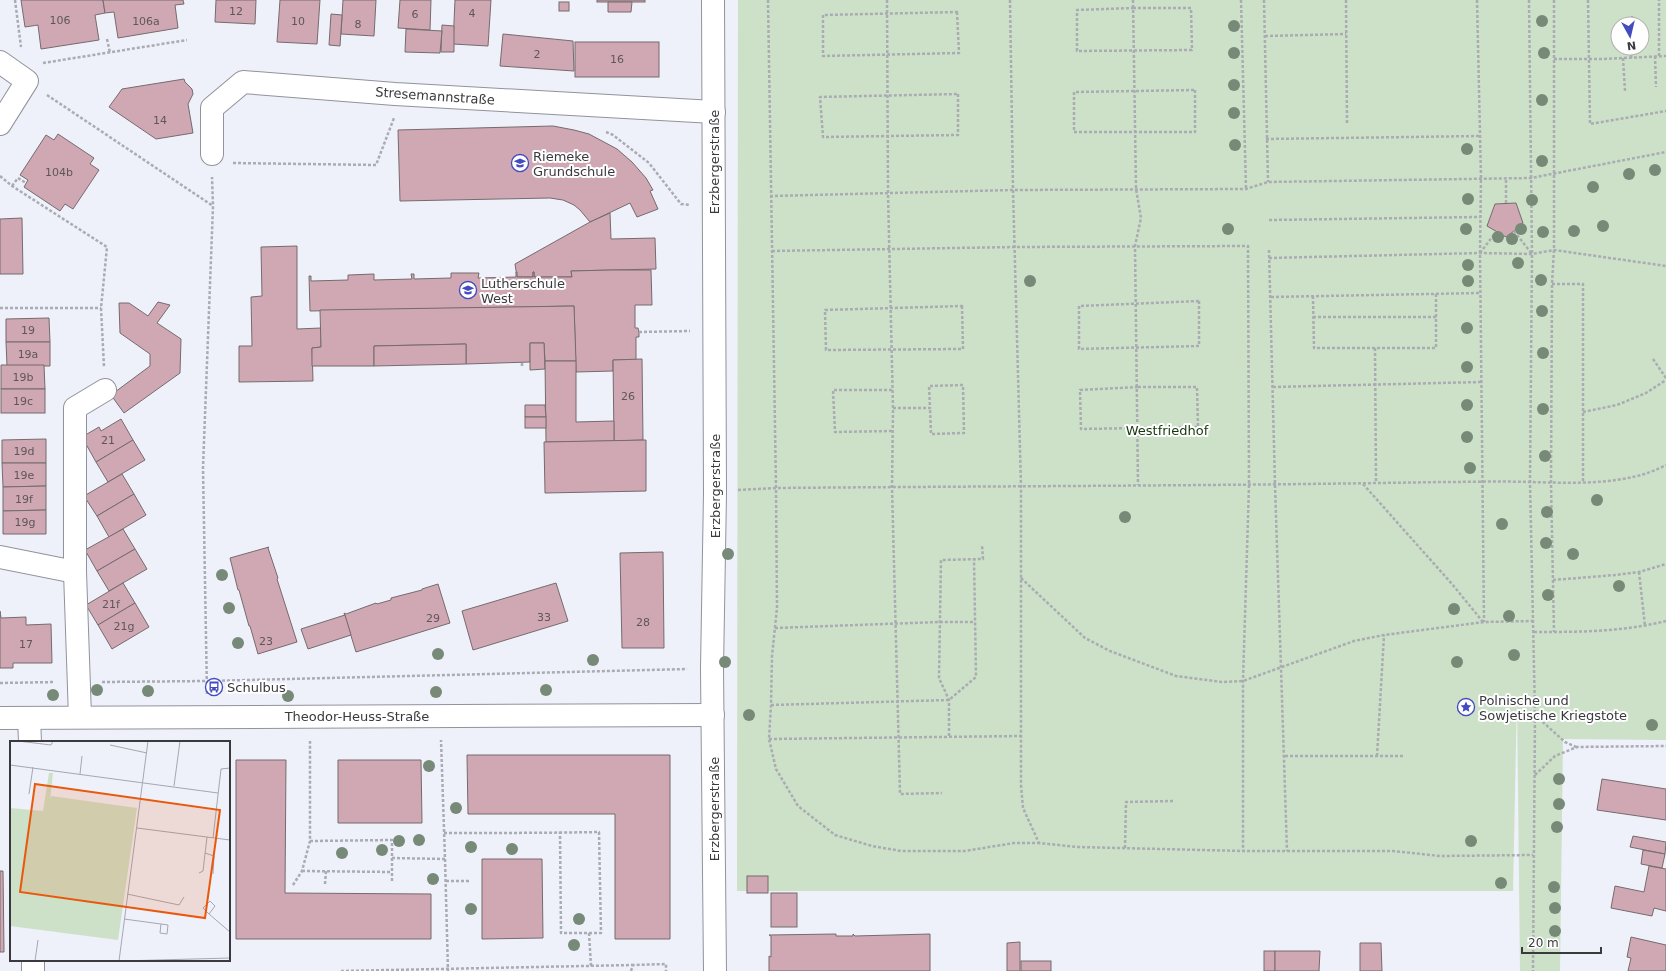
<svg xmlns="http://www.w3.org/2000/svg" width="1666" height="971" font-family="'DejaVu Sans',sans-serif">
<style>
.green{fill:#cce1c8;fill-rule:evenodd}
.building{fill:#cfa8b3;stroke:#756b6d}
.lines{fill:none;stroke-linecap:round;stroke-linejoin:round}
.minor-casing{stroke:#91939c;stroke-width:24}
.path{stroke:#aaacb3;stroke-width:2.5;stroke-dasharray:3 2;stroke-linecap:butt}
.minor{stroke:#fff;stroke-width:22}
.tree{fill:#778a78}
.labels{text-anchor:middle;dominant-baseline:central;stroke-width:4;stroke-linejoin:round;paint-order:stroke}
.number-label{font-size:11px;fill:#5f565b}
.street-label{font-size:13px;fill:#3a3a3e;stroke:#fefefe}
.poi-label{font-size:13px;fill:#3a3a3e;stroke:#fefefe;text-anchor:start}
.park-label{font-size:13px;fill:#16370e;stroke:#fefefe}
.inset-road{fill:none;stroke:#a6a7af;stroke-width:1}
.view{fill:#e8590c;fill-opacity:0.15;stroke:#e8590c;stroke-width:2}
.inset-edge{fill:none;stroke:#3a3a3e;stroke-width:2}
</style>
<rect width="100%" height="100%" fill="#eef0fa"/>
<!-- green -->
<path class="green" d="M738,0H1666V740L1563,739L1560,971H1520L1517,695L1513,891H737ZM1618,24H1642V48H1618Z"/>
<!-- building -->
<g class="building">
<path d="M21,0H103L105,13L95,15L99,40L41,49L38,25L25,27Z"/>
<path d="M103,0H183L184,4L175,5L178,28L118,38L114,12L105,13Z"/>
<path d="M216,0H256L255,24L215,22Z"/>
<path d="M280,0H320L317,44L277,42Z"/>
<path d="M343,0H376L374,36L341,34Z"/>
<path d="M400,0H431L430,30L398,28Z"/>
<path d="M455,0H491L488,46L453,44Z"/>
<rect x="597" y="0" width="48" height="2"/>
<rect x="559" y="2" width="10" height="9"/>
<path d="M608,2H632L631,12H608Z"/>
<path d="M331,14L342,15L340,46L329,45Z"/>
<path d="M442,25L454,26V52H441Z"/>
<path d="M406,29L442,31L440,53L405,52Z"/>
<path d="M503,34L573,41L574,71L500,66Z"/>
<rect x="575" y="42" width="84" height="35"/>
<path d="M184,79L185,82L192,89L193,94L188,104L193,133L156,139L109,107L122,89Z"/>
<path d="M553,126L574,130L589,134L617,149L632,162L646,178L653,190L650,191L658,209L637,217L630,203L590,222L580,210L574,205L563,200L550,198L400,201L398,130Z"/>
<path d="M58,134L94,158L90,164L99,170L73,209L65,204L60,211L24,187L28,180L20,175L46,135L54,140Z"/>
<path d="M1516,203L1523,223L1514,231L1506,237L1487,226L1495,204Z"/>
<path d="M610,213L611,239L655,238L656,269L571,271L572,277H534V272H533V277H517L515,264L590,222Z"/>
<path d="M22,218L23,274H0V219Z"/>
<path d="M297,246V329L321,328V347L312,348L313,381L239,382V346H252L251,297L262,296L261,247Z"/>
<path d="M611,270H651L652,305H635V328H638L639,332V337H636V360H613V371L576,372L574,306L310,311L309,276H311V281L348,280V275H349L374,274V280L412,279L411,274H414V279L451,278V273H479L478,278L516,277V272H517V277H533V272H534V277H572L571,271Z"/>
<path d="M158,302L170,305L157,323L181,339L180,373L124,413L111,395L150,366V354L120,333L119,303H129L148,316Z"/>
<path d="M574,306L576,361H545L544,343H530V362L466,364V344L374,346V366H312V348L321,347L320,310Z"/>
<path d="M49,318L50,342H6V319Z"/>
<path d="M6,342H50V366H7Z"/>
<path d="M530,343H544L545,369L530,370Z"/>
<path d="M466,344V364L374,366V346Z"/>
<path d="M642,359L643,440L614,441L613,360Z"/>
<path d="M545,361H576V422L614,421V441L546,442Z"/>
<path d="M1,365H44L45,389H1Z"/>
<rect x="1" y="389" width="44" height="24"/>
<path d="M525,405H545L546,417H525Z"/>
<rect x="525" y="417" width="21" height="11"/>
<path d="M121,419L133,440L96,462L82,437L99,427L101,431Z"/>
<path d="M46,439V463H2V440Z"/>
<path d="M133,440L145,460L108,482L96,462Z"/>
<path d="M646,440V491L545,493L544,442Z"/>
<path d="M2,463H46V486L3,487Z"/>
<path d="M122,474L134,494L97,516L84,496Z"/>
<path d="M46,486V510L3,511V487Z"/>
<path d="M134,494L146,515L109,537L97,516Z"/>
<path d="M46,510V534H3V511Z"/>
<path d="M123,529L135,549L97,571L85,550Z"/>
<path d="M269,547L268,548L278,578L277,579L297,642L258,654L250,626H249L239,590H238L230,558Z"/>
<path d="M135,549L147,569L109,591L97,571Z"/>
<path d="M663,552L664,648H622L620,553Z"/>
<path d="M123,583L135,603L98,625L86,605Z"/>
<path d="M556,583L568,621L473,650L462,611Z"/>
<path d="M438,584L450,623L356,652L344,613L346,614L376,603L377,604L391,600V598L422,590V589Z"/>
<path d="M135,603L149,627L112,649L98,625Z"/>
<path d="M0,611L1,618L26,617V625L51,624L52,663H13V668H0Z"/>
<path d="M345,615L351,635L308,649L301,629Z"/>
<path d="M467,755H670V939H615V814H468Z"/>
<path d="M236,760H286L285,893L431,894V939H236Z"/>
<path d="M338,760H421L422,823H338Z"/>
<path d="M1602,779L1666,789V820L1597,810Z"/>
<path d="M1633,836L1666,842L1665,854L1630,847Z"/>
<path d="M1643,850L1665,854L1662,868L1641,864Z"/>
<path d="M482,859H542L543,938L482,939Z"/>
<path d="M1649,866L1666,869V911L1654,908L1652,916L1611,908L1615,886L1644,892Z"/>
<path d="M0,871H3L4,952H0Z"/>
<rect x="747" y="876" width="21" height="17"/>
<rect x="771" y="893" width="26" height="34"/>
<path d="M836,934V936H853V934L855,936L930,934V971H769V956L771,957V936L769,935Z"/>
<path d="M1631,937L1666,945V971H1628L1631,958L1627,957Z"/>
<path d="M1020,942V971H1007V943Z"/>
<path d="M1360,943H1381L1382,971H1360Z"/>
<rect x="1264" y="951" width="11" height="20"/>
<path d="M1275,951H1320L1319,971H1275Z"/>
<rect x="1021" y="961" width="30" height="10"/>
</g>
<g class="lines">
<!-- minor casing -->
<g class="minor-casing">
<g id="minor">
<path d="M713,0L715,493L712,669L715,971"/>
<path d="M0,62L27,81L0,124"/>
<path d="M212,154V108L243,82L395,94L714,112"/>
<path d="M0,557L75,572"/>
<path d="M80,717L75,572V408L105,390"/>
<path d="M0,718L713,715"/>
<path d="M29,718L30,742"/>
<path d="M33,960V971"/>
</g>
</g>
<!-- path -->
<g class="path">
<path d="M15,0L21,47"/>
<path d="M768,0L776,488C997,486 1219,486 1440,482C1470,482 1500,481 1530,482C1573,483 1627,486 1666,465"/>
<path d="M887,0L888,193L893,408L892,487L900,794L942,793"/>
<path d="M1010,0L1013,190L1021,486V785L1023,808L1039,843L1078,847L1243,851H1393L1440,856L1533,855"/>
<path d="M1133,0L1136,189L1141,218L1135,246L1138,485"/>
<path d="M1241,0L1246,189"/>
<path d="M1264,0L1268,182"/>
<path d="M1346,0L1347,123"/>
<path d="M1477,0L1481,178L1480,253L1484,622"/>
<path d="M1529,0L1532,254L1530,482L1535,714L1533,971"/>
<path d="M1554,0V250L1552,284L1551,483L1554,632"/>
<path d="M1588,0L1590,124L1666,111"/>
<path d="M1133,8H1191L1192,50L1077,51V10Z"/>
<path d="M957,12L959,53L823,56V15Z"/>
<path d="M1632,24V16"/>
<path d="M1265,36L1346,34"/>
<path d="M107,39L110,53"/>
<path d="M1655,56L1656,87"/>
<path d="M1659,56V0"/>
<path d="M1623,58L1625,91"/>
<path d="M1631,58L1632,48"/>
<path d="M1554,59H1603L1666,56"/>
<path d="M43,63L187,40"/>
<path d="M1195,90V132H1074V92Z"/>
<path d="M958,94V135L823,137L820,97Z"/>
<path d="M47,95L213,206"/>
<path d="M606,132L613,135L649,163L681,204L690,205"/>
<path d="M1266,139L1480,136"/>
<path d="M233,163L376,165L394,118"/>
<path d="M0,176L12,186L107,247L101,308L104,367"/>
<path d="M12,186L18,178L26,183"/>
<path d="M770,196L1013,190L1246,189L1268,182L1531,178L1666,152"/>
<path d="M1506,203V178"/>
<path d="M1269,220L1480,217"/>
<path d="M1514,231L1532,254"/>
<path d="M1269,250L1275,485L1287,851"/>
<path d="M772,251L1015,247L1248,246L1249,485L1243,681V851"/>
<path d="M1480,253L1496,232"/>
<path d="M1269,258L1480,253L1532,254L1554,250L1666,266"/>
<path d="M1552,284H1583V482"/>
<path d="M1313,296L1314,348H1436V294"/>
<path d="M1271,297L1480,293"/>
<path d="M1199,301V346L1079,349V306Z"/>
<path d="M962,306L963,349L826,350L825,310Z"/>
<path d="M0,308H101"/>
<path d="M1313,317H1436"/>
<path d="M639,332L690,331"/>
<path d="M1375,348L1376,483"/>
<path d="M1653,359L1666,378"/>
<path d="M522,366V362"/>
<path d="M338,367V366"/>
<path d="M1138,387H1197L1198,427L1081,429L1080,390Z"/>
<path d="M1273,387L1482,382"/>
<path d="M892,390H833L835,432L893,431"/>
<path d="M893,408H930L929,386L963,385L964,433L931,434L930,408"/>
<path d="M1583,412L1617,405L1646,393L1666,380"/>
<path d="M1363,484L1452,584L1483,622"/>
<path d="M738,490L776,488L777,608L772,656L771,705L769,739L776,769L798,806L835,835L872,846L901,851H965L1014,843H1039"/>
<path d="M1639,572L1645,626"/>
<path d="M1021,578L1085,638L1110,651L1176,676L1222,682L1243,681L1354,641L1384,635L1484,622L1534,621"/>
<path d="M1553,580L1615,575L1639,572L1666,564"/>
<path d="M775,628L939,622H975"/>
<path d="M1534,632C1578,632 1622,632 1666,621"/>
<path d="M102,682L207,681L687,669"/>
<path d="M0,683L55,682"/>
<path d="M207,694L203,468L213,206L212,177"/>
<path d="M771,705L949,700L976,677L974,559"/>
<path d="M1535,715L1565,742L1576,747"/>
<path d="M949,736V700L939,678L941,560L983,559L982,545"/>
<path d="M769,739L1021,736"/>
<path d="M1285,756H1403"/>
<path d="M1377,756L1384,635"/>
<path d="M1535,775L1555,756L1577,747L1666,746"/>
<path d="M444,833C496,833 548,833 599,832L601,933H561L560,832"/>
<path d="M310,841L392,840V883"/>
<path d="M1125,848L1126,802L1173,801"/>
<path d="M392,858L445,859L441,740"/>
<path d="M445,859L448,971"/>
<path d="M302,871L392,872"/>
<path d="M446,881H471"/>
<path d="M325,884L326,871"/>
<path d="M293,885L302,871L310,841V741"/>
<path d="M589,933L591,966"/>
<path d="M341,971L633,965"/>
<path d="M631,971L633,965L666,964V971"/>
</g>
<!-- minor -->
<use href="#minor" class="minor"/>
</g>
<!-- trees -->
<g class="tree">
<circle cx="1542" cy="21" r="6"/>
<circle cx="1234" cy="26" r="6"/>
<circle cx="1234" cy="53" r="6"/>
<circle cx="1544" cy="53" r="6"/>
<circle cx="1234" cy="85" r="6"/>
<circle cx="1542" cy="100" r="6"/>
<circle cx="1234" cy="113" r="6"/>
<circle cx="1235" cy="145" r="6"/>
<circle cx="1467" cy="149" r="6"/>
<circle cx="1542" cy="161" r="6"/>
<circle cx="1655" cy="170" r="6"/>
<circle cx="1629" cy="174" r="6"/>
<circle cx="1593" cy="187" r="6"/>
<circle cx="1468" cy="199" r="6"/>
<circle cx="1532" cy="200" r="6"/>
<circle cx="1603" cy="226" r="6"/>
<circle cx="1228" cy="229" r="6"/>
<circle cx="1466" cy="229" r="6"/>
<circle cx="1521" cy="229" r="6"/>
<circle cx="1574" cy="231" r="6"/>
<circle cx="1543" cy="232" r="6"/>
<circle cx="1498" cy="237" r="6"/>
<circle cx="1512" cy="239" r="6"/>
<circle cx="1518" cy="263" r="6"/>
<circle cx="1468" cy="265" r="6"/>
<circle cx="1541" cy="280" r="6"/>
<circle cx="1030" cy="281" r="6"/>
<circle cx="1468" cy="281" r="6"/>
<circle cx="1542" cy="311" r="6"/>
<circle cx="1467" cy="328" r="6"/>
<circle cx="1543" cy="353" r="6"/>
<circle cx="1467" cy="367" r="6"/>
<circle cx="1467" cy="405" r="6"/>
<circle cx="1543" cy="409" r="6"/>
<circle cx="1467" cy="437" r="6"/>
<circle cx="1545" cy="456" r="6"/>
<circle cx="1470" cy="468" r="6"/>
<circle cx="1597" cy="500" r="6"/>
<circle cx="1547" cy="512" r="6"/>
<circle cx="1125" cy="517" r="6"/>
<circle cx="1502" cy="524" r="6"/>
<circle cx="1546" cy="543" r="6"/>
<circle cx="728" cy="554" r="6"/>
<circle cx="1573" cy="554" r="6"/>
<circle cx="222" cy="575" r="6"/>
<circle cx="1619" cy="586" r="6"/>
<circle cx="1548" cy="595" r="6"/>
<circle cx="229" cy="608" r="6"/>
<circle cx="1454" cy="609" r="6"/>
<circle cx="1509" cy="616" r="6"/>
<circle cx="238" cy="643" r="6"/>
<circle cx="438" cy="654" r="6"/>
<circle cx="1514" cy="655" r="6"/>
<circle cx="593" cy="660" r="6"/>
<circle cx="725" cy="662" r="6"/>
<circle cx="1457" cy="662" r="6"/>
<circle cx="97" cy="690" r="6"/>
<circle cx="546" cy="690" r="6"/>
<circle cx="148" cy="691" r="6"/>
<circle cx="436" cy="692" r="6"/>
<circle cx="53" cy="695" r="6"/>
<circle cx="288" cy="696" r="6"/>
<circle cx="749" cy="715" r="6"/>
<circle cx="1652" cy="725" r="6"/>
<circle cx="429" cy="766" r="6"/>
<circle cx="1559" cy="779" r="6"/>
<circle cx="1559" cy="804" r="6"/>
<circle cx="456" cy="808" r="6"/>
<circle cx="1557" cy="827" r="6"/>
<circle cx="419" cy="840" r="6"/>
<circle cx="399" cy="841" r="6"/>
<circle cx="1471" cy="841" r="6"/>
<circle cx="471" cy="847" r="6"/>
<circle cx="512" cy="849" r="6"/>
<circle cx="382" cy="850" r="6"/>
<circle cx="342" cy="853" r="6"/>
<circle cx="433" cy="879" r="6"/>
<circle cx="1501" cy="883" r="6"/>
<circle cx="1554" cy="887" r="6"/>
<circle cx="1555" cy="908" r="6"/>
<circle cx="471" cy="909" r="6"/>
<circle cx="579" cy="919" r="6"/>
<circle cx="1555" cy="931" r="6"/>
<circle cx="574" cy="945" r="6"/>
</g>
<!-- icons -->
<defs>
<g id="school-ring" transform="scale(0.9)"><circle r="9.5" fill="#fefefe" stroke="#434bbf" stroke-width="1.5"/><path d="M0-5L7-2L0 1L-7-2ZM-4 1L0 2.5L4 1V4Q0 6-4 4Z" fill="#434bbf"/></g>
<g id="bus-ring" transform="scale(0.9)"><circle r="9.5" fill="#fefefe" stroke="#434bbf" stroke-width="1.5"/><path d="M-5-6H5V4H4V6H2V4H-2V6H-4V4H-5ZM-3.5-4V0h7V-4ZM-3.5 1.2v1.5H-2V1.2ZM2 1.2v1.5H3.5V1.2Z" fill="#434bbf"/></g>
<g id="sight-ring" transform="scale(0.9)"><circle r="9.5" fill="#fefefe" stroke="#434bbf" stroke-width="1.5"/><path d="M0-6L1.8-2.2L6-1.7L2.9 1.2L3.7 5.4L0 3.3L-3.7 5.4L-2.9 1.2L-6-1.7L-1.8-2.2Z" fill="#434bbf"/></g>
</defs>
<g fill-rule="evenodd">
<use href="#school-ring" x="520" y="163"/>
<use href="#school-ring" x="468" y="290"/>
<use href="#bus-ring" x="214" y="687"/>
<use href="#sight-ring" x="1466" y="707"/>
</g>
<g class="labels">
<!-- number labels -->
<g class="number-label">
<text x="236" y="11">12</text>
<text x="472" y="13">4</text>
<text x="415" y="14">6</text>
<text x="60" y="20">106</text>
<text x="146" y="21">106a</text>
<text x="298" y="21">10</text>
<text x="358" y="24">8</text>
<text x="537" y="54">2</text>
<text x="617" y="59">16</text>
<text x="160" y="120">14</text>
<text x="59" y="172">104b</text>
<text x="28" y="330">19</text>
<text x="28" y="354">19a</text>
<text x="23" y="377">19b</text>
<text x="628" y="396">26</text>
<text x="23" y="401">19c</text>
<text x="108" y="440">21</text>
<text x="24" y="451">19d</text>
<text x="24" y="475">19e</text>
<text x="24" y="499">19f</text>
<text x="25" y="522">19g</text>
<text x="111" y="604">21f</text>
<text x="544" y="617">33</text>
<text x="433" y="618">29</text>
<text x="643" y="622">28</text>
<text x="124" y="626">21g</text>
<text x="266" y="641">23</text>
<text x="26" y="644">17</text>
</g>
<!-- street labels -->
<g class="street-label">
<text transform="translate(435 96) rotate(4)">Stresemannstraße</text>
<text transform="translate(714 162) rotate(-90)">Erzbergerstraße</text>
<text transform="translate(715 486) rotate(-90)">Erzbergerstraße</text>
<text x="357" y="716">Theodor-Heuss-Straße</text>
<text transform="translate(714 809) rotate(-90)">Erzbergerstraße</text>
</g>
<!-- poi labels -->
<g class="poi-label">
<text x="533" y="156">Riemeke<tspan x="533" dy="15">Grundschule</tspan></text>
<text x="481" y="283">Lutherschule<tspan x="481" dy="15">West</tspan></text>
<text x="227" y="687">Schulbus</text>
<text x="1479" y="700">Polnische und<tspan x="1479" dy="15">Sowjetische Kriegstote</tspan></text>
</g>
<!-- park labels -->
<g class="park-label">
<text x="1167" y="430">Westfriedhof</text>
</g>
</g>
<!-- overview -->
<g transform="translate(10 741)">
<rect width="220" height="220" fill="#eef0fa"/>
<path d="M39,32H43L40,59L41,55L127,67L108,199L0,185V67L33,70Z" fill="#cce1c8"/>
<path class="inset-road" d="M8,0L41,4L43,0M100,4L137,12M0,24L208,52M70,33L72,15M164,45L170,0M19,53L23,26M127,87L220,99M203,97L211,28L220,27M195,112L204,115L203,133M189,132L193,130L197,96M117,153L169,164L174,156M199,173L205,165L200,160L193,167L199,173L220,191M114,178L151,183L158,184L157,193L150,192L151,183M25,220L28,199M109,220L138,0M111,220L220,217"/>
<path class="view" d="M25,43L210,69L195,177L10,151Z"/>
<rect width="220" height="220" class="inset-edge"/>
</g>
<!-- north arrow -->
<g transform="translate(1630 36) rotate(172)"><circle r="19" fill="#fefefe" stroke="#b0b0b1"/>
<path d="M0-3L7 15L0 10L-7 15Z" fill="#434bbf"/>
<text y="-6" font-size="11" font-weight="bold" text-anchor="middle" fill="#3a3a3e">N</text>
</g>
<!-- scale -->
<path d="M1522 947v6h79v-6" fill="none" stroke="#3a3a3e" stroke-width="2"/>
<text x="1528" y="947" font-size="12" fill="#3a3a3e" stroke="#fefefe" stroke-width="3" paint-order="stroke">20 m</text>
</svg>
